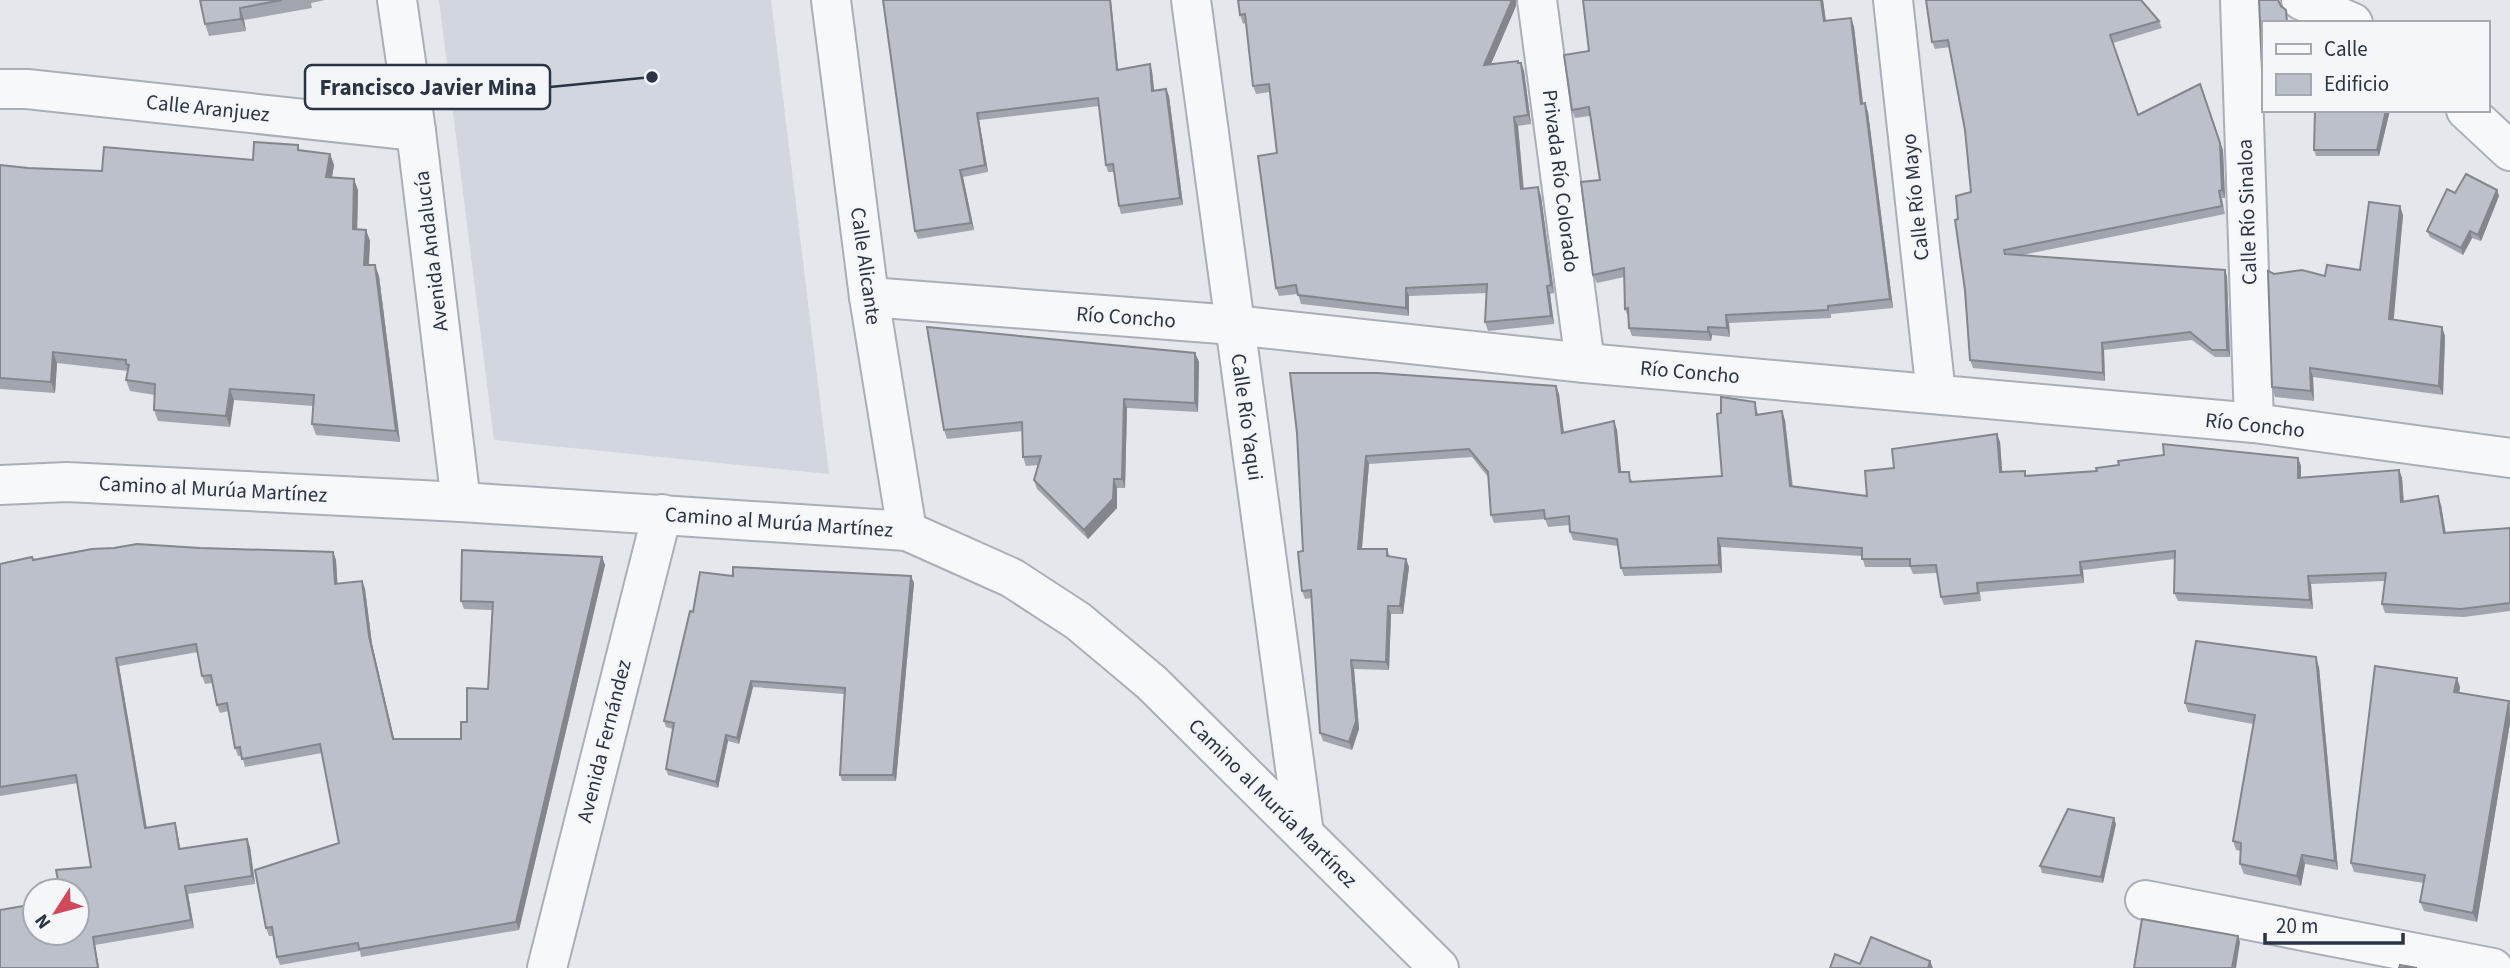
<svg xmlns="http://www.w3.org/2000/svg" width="2510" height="968" font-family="'Source Sans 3',sans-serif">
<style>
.built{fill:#d2d6de}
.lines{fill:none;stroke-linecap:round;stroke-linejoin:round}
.minor-casing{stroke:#a9aeb7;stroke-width:42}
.minor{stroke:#f7f8fa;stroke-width:38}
.wall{fill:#a1a5ae}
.shaded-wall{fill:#83868d}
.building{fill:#bbc0ca;stroke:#83868d;stroke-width:2}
.labels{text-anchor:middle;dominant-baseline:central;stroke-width:5;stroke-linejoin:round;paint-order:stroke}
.street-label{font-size:21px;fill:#2b3445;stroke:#f4f6f9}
.leader{fill:none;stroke:#2b3445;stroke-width:2.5}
.callout-dot{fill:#2b3445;stroke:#f4f6f9;stroke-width:2.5}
.callout{fill:#f4f6f9;stroke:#2b3445;stroke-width:2.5}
.callout-label{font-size:23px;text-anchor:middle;font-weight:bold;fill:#2b3445}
</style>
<rect width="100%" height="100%" fill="#e4e7ec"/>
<!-- built -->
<path class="built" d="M439,0H771L829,474L494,440Z"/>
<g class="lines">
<!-- minor casing -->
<g class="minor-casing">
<g id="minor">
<path d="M397,0L416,131L461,502"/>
<path d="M831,0L869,297L907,531"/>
<path d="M1191,0L1304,834"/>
<path d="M1537,0L1585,363"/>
<path d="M1893,0L1936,394"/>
<path d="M2240,0L2254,423"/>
<path d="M2301,0L2353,23"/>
<path d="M0,89H27L416,131"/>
<path d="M2466,110L2510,151"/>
<path d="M869,297L1234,325L1585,363L2254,423L2510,458"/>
<path d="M0,485L67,482L461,502L907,531L1012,578L1078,621L1152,683L1439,968"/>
<path d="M2145,900L2493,968"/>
<path d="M547,968L662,514"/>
</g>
</g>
<!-- minor -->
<use href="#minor" class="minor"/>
</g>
<!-- wall -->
<g class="wall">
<path d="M200,0H325L311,3L312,8L244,20L246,31L209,36L205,24Z"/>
<path d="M883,0L1119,69L1152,71L1154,91L1166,89L1169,96L1183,205L1121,214L1119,206L1114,172H1108L1106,165L1099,106L979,120L988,172L963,177L974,230L918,239L915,231Z"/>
<path d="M1583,0H1823L1826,21L1851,18L1854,27L1863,104L1865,103L1868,112L1893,308L1831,314V318L1729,323L1730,337L1712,335L1711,341L1632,336L1629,328L1628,317L1625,309L1624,277L1597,283L1593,275L1600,180L1590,116L1575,118L1572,110L1589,51Z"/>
<path d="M1926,0L2159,21L2162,28L2113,43L2138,115L2223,150L2225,198H2222L2225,214L2022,255L2225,270L2227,277L2230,357H2215L2192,340L2104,350L2105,381L1973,368L1970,360L1958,219L1971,192L1965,130L1950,47L1935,49L1932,42Z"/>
<path d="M1516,6L1491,64L1521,63L1524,71L1531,124L1518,126L1524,189L1541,196L1554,293L1550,294L1554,324L1488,331L1485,322L1487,293L1409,296V316L1301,304L1298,294L1279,296L1276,288L1277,153L1270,92L1256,94L1253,86L1246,23L1243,24L1240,15Z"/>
<path d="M2315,110H2390L2379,156H2316L2314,150Z"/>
<path d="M300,150L330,154L334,165L332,178L358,190L357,229L366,230L370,241L369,265L379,276L400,442L316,435L312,424L313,406L234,400L230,427L158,421L154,410L155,395L130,391L126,380L128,371L57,363L55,393L0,389V165L28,168L102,171L253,160Z"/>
<path d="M2497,190L2499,196L2481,241L2472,238L2463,255L2430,237L2427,231L2455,193Z"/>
<path d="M2403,215L2393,319L2442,327L2445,336L2443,395L2313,377L2314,401L2275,397L2272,387L2274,274L2325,276L2360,270Z"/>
<path d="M1195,353L1199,362L1198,412L1127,408L1125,488H1117V508L1088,539L1037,489L1034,480L1038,465L1026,466L1023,457L1022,431L947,439L944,430Z"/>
<path d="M1556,386L1559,394L1564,433L1614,421L1617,430L1621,472L1632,480V482L1722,476L1721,413L1755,402L1758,414L1785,420L1793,487L1867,496L1894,468L1997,434L2000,442L2002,472L2025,471L2026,476L2298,458L2301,466V477L2399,470L2402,478L2404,502L2441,505L2446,533L2510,528V611L2464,617L2385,613L2382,604L2385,581L2311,584L2313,609L2178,601L2174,593L2175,559L2083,570L2084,583L1980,592L1981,601L1944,605L1941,597L1937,573L1913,574L1910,567H1865L1862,556L1721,547L1722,573L1624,576L1621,568L1618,546L1573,540L1570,532V525L1548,527L1545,519L1494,523L1491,515L1488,477L1472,457L1369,464L1362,549H1387L1390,557L1406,559L1409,567L1403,614H1391L1389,670L1354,669L1359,729L1352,750L1323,741L1320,733L1312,598L1305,599L1302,591L1303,551L1297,433Z"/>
<path d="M200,548L333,552L336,560L337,584L362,581L365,589L372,644L394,739H461L467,722L488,689L492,610L464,609L461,601L602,557L605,565L519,930L361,957L360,951L280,965L277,957L273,936H269L266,928L339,843L322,753L245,767L242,756H238L235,748L229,711L220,713L217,705L212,683L205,684L202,676L198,652L119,666L147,828L177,831L180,849L247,839L250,847L255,884L188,894L194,928L95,945L99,968H0L35,933L91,867L78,783L0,796V564Z"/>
<path d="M733,576H911L914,583L896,781H842L840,775L844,694L753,687L739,744L728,741L718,788L668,775L666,769L673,729L666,727L664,721L693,612Z"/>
<path d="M2319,667L2338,870L2305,864L2301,886L2244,874L2240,864L2241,851L2236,850L2233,841L2253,724L2188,712L2185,703Z"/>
<path d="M2460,687L2459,693L2509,701L2510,704V723L2477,922L2424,911L2420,902L2424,883L2354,872L2351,863Z"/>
<path d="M2116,824L2103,883L2042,873L2040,866Z"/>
</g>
<!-- shaded-wall -->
<g class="shaded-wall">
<path d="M1110,0H1111L1119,77L1117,70Z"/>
<path d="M1512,0H1516V6L1487,73L1484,65Z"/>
<path d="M1821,0H1823L1827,30L1824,21Z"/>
<path d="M240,8L244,20L246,31L241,19Z"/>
<path d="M1851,18L1854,27L1864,112L1861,104Z"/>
<path d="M1521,63L1524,71L1531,124L1528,115Z"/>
<path d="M1150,64L1152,71L1155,98L1152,91Z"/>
<path d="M2200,84L2223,150L2225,198L2222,190Z"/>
<path d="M1166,89L1169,96L1183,205L1180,198Z"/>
<path d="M1865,103L1868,112L1893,308L1890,299Z"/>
<path d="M2386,110H2390L2379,156L2377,150Z"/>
<path d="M977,113L979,120L988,172L985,165Z"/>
<path d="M1514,117L1518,126L1524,198L1521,189Z"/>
<path d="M330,154L334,165L330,188L326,177Z"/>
<path d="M960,170L963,177L974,230L971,223Z"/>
<path d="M354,179L358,190L357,240L353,229Z"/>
<path d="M1538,187L1541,196L1554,293L1551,285Z"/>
<path d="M2497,190L2499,196L2481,241L2478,235Z"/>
<path d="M2400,206L2403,215L2393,328L2389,319Z"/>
<path d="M366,230L370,241L368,276L364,265Z"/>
<path d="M2470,231L2472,238L2463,255L2461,248Z"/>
<path d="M375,265L379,276L400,442L396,431Z"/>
<path d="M2225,270L2227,277L2230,357L2227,350Z"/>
<path d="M1547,286L1550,294L1554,324L1551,316Z"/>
<path d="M1406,288L1409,296V316L1406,308Z"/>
<path d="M1726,315L1729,323L1730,337L1727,328Z"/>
<path d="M1708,327L1712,335L1711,341L1708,332Z"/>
<path d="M2442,327L2445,336L2443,395L2439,386Z"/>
<path d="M2102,343L2104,350L2105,381L2103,373Z"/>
<path d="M53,352L57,363L55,393L51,382Z"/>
<path d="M1195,353L1199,362L1198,412L1195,403Z"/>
<path d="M2310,368L2313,377L2314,401L2311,391Z"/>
<path d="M1556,386L1559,394L1565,442L1562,433Z"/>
<path d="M230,389L234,400L230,427L226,416Z"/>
<path d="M1124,399L1127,408L1125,488L1122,479Z"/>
<path d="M1782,411L1785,420L1793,495L1790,486Z"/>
<path d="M1614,421L1617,430L1622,481L1619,472Z"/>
<path d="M1997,434L2000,442L2003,481L2000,472Z"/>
<path d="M1366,456L1369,464L1361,557L1358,549Z"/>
<path d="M2298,458L2301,466V486L2298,478Z"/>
<path d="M2399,470L2402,478L2404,510L2401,502Z"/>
<path d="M1114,479L1117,488V508L1088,539L1084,530Z"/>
<path d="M2438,496L2441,505L2447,542L2444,533Z"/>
<path d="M1718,538L1721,547L1722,573L1719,565Z"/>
<path d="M333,552L336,560L338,592L335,584Z"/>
<path d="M602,557L605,565L519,930L516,922Z"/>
<path d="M1406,559L1409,567L1403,614L1400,606Z"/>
<path d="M2080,562L2083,570L2084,583L2081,575Z"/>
<path d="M911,576L914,583L896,781L893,775Z"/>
<path d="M2308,576L2311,584L2313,609L2310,600Z"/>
<path d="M362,581L365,589L372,644L396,747L393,739L369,636Z"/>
<path d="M1388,606L1391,614L1389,670L1386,662Z"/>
<path d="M2316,657L2319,667L2338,870L2335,861Z"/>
<path d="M116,658L119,666L148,836L145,828Z"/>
<path d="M1351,660L1354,669L1359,729L1352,750L1349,742Z"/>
<path d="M2457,678L2460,687L2458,701L2454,692Z"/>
<path d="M751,681L753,687L739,744L737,738Z"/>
<path d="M2509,701L2510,723L2477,922L2473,913Z"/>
<path d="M726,735L728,741L718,788L716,782Z"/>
<path d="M2114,818L2116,824L2103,883L2101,877Z"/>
<path d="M175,823L177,831L182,857L179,849Z"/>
<path d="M247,839L250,847L255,884L252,876Z"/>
<path d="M2302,855L2305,864L2301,886L2297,876Z"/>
<path d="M185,886L188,894L194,928L191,920Z"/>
<path d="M2238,936L2240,942L2236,968H2232Z"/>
<path d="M93,937L95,945L99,968H98Z"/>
<path d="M1930,961L1933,968H1928Z"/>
</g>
<!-- building -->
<g class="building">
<path d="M200,0H282L240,8L241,19L205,24Z"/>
<path d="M883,0H1110L1117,70L1150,64L1152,91L1166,89L1180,198L1119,206L1113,164L1106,165L1098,98L977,113L985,165L960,170L971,223L915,231Z"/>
<path d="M1238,0H1512L1484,65L1518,61V63H1521L1528,115L1514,117L1521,189L1538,187L1551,285L1547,286L1551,316L1485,322L1487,284L1406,288V308L1298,295L1296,285L1276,288L1258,156L1277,153L1269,84L1253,86L1245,14L1240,15Z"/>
<path d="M1583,0H1821L1824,21L1851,18L1861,104L1865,103L1890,299L1828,306V310L1726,315L1727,328L1708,327V332L1629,328L1628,308L1625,309L1624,268L1593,275L1581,182L1600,180L1589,107L1572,110L1564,55L1589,51Z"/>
<path d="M1926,0H2141L2159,21L2110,35L2138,115L2200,84L2220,143L2222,190L2219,191L2222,206L2004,250L2005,254L2225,270L2227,350H2212L2190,332L2102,343L2103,373L1970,360L1965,290L1955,220L1958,219L1956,196L1971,192L1965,130L1948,40L1932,42Z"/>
<path d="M2259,0H2278L2281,6L2286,10L2287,23H2263V93Z"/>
<path d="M2315,110H2386L2377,150H2314Z"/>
<path d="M254,142L298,145V150L330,154L326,177L354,179L353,229L366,230L364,265H375L396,431L312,424L314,395L230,389L226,416L154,410L155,384L126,380L129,365L126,364V360L53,352L51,382L0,378V165L28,168L102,171L104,147L253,160Z"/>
<path d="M2466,174L2497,190L2478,235L2470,231L2461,248L2427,231L2447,189L2455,193Z"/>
<path d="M2369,202L2400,206L2389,319L2442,327L2439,386L2310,368L2311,391L2272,387L2268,271L2274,274L2302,270L2325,276L2327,265L2360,270Z"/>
<path d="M927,327L1195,353V403L1124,399L1122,479H1114L1113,499L1084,530L1034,480L1041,456L1023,457L1022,422L944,430Z"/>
<path d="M1290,373H1378L1556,386L1562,433L1614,421L1619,472H1629L1630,482L1722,476L1717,414L1721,413V397L1755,402L1756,415L1782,411L1790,486L1867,496L1865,471L1894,468L1892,449L1997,434L2000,472L2025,471V476L2097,471L2096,468L2119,465L2118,461L2164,455L2163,444L2298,458V478L2399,470L2401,502L2438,496L2444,533L2510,528V603L2461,609L2382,604L2386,573L2308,576L2310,600L2174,593L2175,551L2080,562L2081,575L1977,583L1978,593L1941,597L1936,565L1910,566V559H1862V548L1718,538L1719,565L1621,568L1617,539L1570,532L1569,516L1545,519L1544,510L1491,515L1488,472L1469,449L1366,456L1358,549H1387V556L1406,559L1400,606H1388L1386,662L1351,660L1356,721L1349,742L1320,733L1311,590L1302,591L1298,552L1303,551L1297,433Z"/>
<path d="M137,544L200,548L333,552L335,584L362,581L369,636L393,739H461V722H467V688L488,689L493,602L461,601L462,550L602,557L516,922L359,949L358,943L277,957L272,927L266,928L255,870L339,843L320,744L242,759L240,747L235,748L227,703L217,705L211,675L202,676L196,644L116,658L145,828L175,823L179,849L247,839L252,876L185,886L191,920L93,937L98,968H0V910L35,904V933H77V891H60L56,870L91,867L76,775L0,787V564L32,557L33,560L92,549L114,548Z"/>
<path d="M733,567L911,576L893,775H840L845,688L751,681L737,738L726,735L716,782L666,769L674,723L664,721L690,611L693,612L700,572L733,576Z"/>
<path d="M2196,641L2316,657L2335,861L2302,855L2297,876L2240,864L2241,843L2233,841L2255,715L2185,703Z"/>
<path d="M2375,666L2457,678L2454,692L2509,701L2473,913L2420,902L2425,875L2351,863Z"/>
<path d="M2068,809L2114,818L2101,877L2040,866Z"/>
<path d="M2142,919L2238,936L2232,968H2134Z"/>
<path d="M1871,937L1930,961L1928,968H1830L1835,954L1860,964Z"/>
<path d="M2400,965L2417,968H2399Z"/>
</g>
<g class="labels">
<!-- street labels -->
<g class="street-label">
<text transform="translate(208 108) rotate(6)">Calle Aranjuez</text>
<text transform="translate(1561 181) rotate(83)">Privada Río Colorado</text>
<text transform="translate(1915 197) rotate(-96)">Calle Río Mayo</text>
<text transform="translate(2247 212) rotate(-92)">Calle Río Sinaloa</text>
<text transform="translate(431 251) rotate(-97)">Avenida Andalucía</text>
<text transform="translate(866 266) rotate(82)">Calle Alicante</text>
<text transform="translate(1126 317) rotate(4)">Río Concho</text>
<text transform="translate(1690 372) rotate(5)">Río Concho</text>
<text transform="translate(1247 417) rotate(82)">Calle Río Yaqui</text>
<text transform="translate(2255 425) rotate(6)">Río Concho</text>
<text transform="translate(213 489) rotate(3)">Camino al Murúa Martínez</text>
<text transform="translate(779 522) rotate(4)">Camino al Murúa Martínez</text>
<text transform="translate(604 741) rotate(-76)">Avenida Fernández</text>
<text transform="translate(1273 803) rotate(45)">Camino al Murúa Martínez</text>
</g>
</g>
<!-- callouts -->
<path class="leader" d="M652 77L550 87"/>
<circle class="callout-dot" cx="652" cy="77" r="7"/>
<rect class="callout" x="305" y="65" width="245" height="44" rx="7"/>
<g class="callout-label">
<text x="428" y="95">Francisco Javier Mina</text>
</g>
<!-- legend -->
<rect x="2262" y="21" width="228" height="91" fill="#f4f6f9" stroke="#a4a8b1" stroke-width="2"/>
<rect x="2276" y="44" width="35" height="10" fill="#f7f8fa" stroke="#a4a8b1" stroke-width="2"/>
<text x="2324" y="56" font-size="21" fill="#2b3445">Calle</text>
<rect x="2276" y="74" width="35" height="21" fill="#bbc0ca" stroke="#a4a8b1" stroke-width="2"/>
<text x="2324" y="91" font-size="21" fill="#2b3445">Edificio</text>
<!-- north arrow -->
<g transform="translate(56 912) rotate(234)"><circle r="33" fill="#f4f6f9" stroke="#a4a8b1" stroke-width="2"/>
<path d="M0-5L12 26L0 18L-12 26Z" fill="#d1495b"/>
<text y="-10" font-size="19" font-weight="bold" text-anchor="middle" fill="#2b3445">N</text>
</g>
<!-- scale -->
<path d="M2265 933v10h138v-10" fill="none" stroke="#2b3445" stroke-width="3.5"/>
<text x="2276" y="933" font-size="21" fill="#2b3445" stroke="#f4f6f9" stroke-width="5" paint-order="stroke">20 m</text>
</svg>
